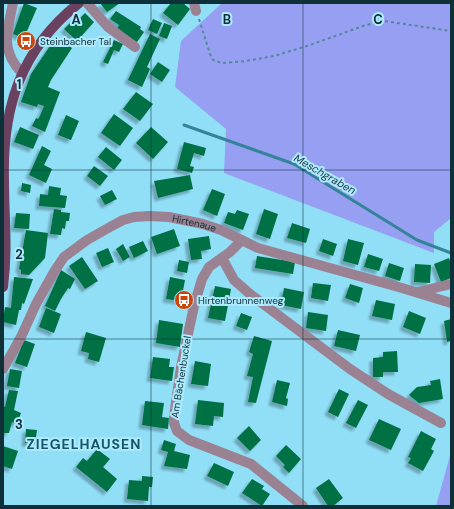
<svg xmlns="http://www.w3.org/2000/svg" width="454" height="509" font-family="'DM Sans',sans-serif">
<style>
.green{fill:#979ff2}
.lines{fill:none;stroke-linecap:round;stroke-linejoin:round}
.stream{stroke:#338399;stroke-width:3}
.building{fill:#006f45;filter:url(#shadow)}
.path{stroke:#51899a;stroke-width:2;stroke-dasharray:3 3;stroke-linecap:butt}
.minor{stroke:#9b8292;stroke-width:10}
.major{stroke:#6a415e;stroke-width:10}
.grid{fill:none;stroke:#0e3039;stroke-width:1;stroke-opacity:0.55}
.labels{text-anchor:middle;dominant-baseline:central;stroke-width:4;stroke-linejoin:round;paint-order:stroke}
.poi-label{font-size:10px;fill:#0e3039;stroke:#adeafd;text-anchor:start}
.street-label{font-size:10px;fill:#0e3039;stroke:#adeafd}
.water-label{font-size:11px;font-style:italic;fill:#253e46;stroke:#adeafd}
.district-label{font-size:14px;font-weight:bold;letter-spacing:1px;fill:#155565;stroke:#adeafd}
.grid-label{font-size:13px;text-anchor:middle;font-weight:bold;fill:#0e3039;stroke:#adeafd;stroke-width:4;stroke-linejoin:round;paint-order:stroke}
</style>
<defs>
<filter id="shadow"><feDropShadow dx="-3.5" dy="3.5" stdDeviation="1" flood-color="#0004"/></filter>
</defs>
<rect width="100%" height="100%" fill="#91dff7"/>
<!-- green -->
<g class="green">
<path d="M222,3H451V218L434,232V253L224,173L226,129L175,87L181,41Z"/>
<path d="M451,452V506H436Z"/>
</g>
<g class="lines">
<!-- stream -->
<path class="stream" d="M184,125L294,164L417,240L451,253"/>
</g>
<!-- building -->
<g class="building">
<path d="M24,3L37,8L24,38L13,34Z"/>
<path d="M100,3H120L107,12Z"/>
<path d="M171,3H183L190,9L178,25L163,13Z"/>
<path d="M116,11L141,27L140,29L144,32L137,42L117,29L119,25L110,19Z"/>
<path d="M85,13L94,22L77,41L64,29L76,17L78,20Z"/>
<path d="M153,19L162,23L157,34L148,30Z"/>
<path d="M164,23L172,26L167,39L159,36Z"/>
<path d="M150,34L160,39L147,67L150,69L142,87L128,80Z"/>
<path d="M56,37L72,48L51,80L48,87L60,92L45,132L32,126L36,118L38,119L40,116L44,106L38,104L37,107L21,102L31,74Z"/>
<path d="M114,40L123,44L119,52L114,50L108,64L103,62Z"/>
<path d="M158,62L170,70L162,82L150,74Z"/>
<path d="M136,92L153,104L140,121L123,109Z"/>
<path d="M114,114L133,128L120,146L101,133Z"/>
<path d="M66,115L79,121L71,140L58,135Z"/>
<path d="M20,127L39,135L33,149L14,142Z"/>
<path d="M151,127L168,142L153,159L136,143Z"/>
<path d="M184,142L206,148L204,156L194,153L190,166L194,167L192,173L177,169Z"/>
<path d="M42,146L51,151L44,165L52,169L46,183L29,175Z"/>
<path d="M106,147L122,160L114,170L98,157Z"/>
<path d="M94,166L108,176L100,186L87,176Z"/>
<path d="M190,175L193,189L158,198L154,181Z"/>
<path d="M22,183L31,185L30,193L21,191Z"/>
<path d="M49,186L61,188L60,195L67,196L65,208L39,206L40,194L48,195Z"/>
<path d="M212,189L225,194L217,216L203,210Z"/>
<path d="M112,190L117,199L105,205L100,196Z"/>
<path d="M54,209L61,210V212L70,213L69,221H66L65,229L62,228L61,235L50,234Z"/>
<path d="M264,209L278,214L270,239L256,234Z"/>
<path d="M237,210L249,214L243,230L224,223L228,212L235,214Z"/>
<path d="M16,213L30,214L29,229L14,228Z"/>
<path d="M292,223L310,229L306,243L287,238Z"/>
<path d="M174,229L180,246L157,254L151,237Z"/>
<path d="M26,230L48,233L45,258L29,275L21,274V270L19,269Z"/>
<path d="M209,236L211,249L201,251L202,259L191,260L188,239Z"/>
<path d="M323,239L337,244L333,256L319,251Z"/>
<path d="M348,239L364,243L358,265L343,261Z"/>
<path d="M143,241L148,251L134,258L129,247Z"/>
<path d="M123,244L130,257L123,261L116,249Z"/>
<path d="M108,248L114,262L102,267L96,253Z"/>
<path d="M368,254L383,259L379,271L364,267Z"/>
<path d="M257,256L295,262L293,274L255,268Z"/>
<path d="M82,257L98,281L85,289L69,266Z"/>
<path d="M449,258L451,264V278L441,282L434,264Z"/>
<path d="M179,260L189,262L187,273L177,271Z"/>
<path d="M389,263L404,268L400,281L385,276Z"/>
<path d="M415,264L431,265L430,283L414,282Z"/>
<path d="M61,270L75,279L70,289L68,288L61,299L55,311L45,306Z"/>
<path d="M14,277L33,279L24,304L22,303L21,310H19L16,325L3,322L5,307L11,308Z"/>
<path d="M170,277L185,280L181,301L166,299Z"/>
<path d="M313,283L331,285L328,301L311,298Z"/>
<path d="M350,284L363,288L359,303L345,298Z"/>
<path d="M215,286L231,289L225,321L208,318Z"/>
<path d="M284,288L304,292L301,309L281,305Z"/>
<path d="M376,300L395,304L392,320L372,316Z"/>
<path d="M46,308L61,314L54,333L39,327Z"/>
<path d="M409,311L426,318L420,334L403,327Z"/>
<path d="M308,312L328,315L326,331L306,328Z"/>
<path d="M241,313L252,317L247,330L236,326Z"/>
<path d="M451,319V341L447,342L444,321Z"/>
<path d="M159,320L183,324L180,347L156,343Z"/>
<path d="M338,330L360,335L356,351L334,346Z"/>
<path d="M86,332L106,338L99,362L88,359L89,353L81,351Z"/>
<path d="M254,336L272,341L256,403L248,402L253,377L247,376L253,354L249,352Z"/>
<path d="M24,340L35,344L27,367L15,363Z"/>
<path d="M397,351L398,372H383V377H373V358L383,357V352Z"/>
<path d="M153,357L170,359L169,367H174L172,381L150,378Z"/>
<path d="M195,361L211,364L208,386L191,384Z"/>
<path d="M10,369L22,371L19,388L7,386Z"/>
<path d="M440,379L443,399L419,403L409,395L417,387L431,385L430,381Z"/>
<path d="M277,380L290,383L286,398L288,399L287,406L272,402Z"/>
<path d="M339,389L349,394L338,417L328,412Z"/>
<path d="M9,390L18,391L14,410L21,413L17,424L12,422L9,433H3V406L5,407Z"/>
<path d="M198,400L224,403L223,417L214,416L213,426L195,424Z"/>
<path d="M358,400L368,405L356,428L346,423Z"/>
<path d="M145,401L164,403L162,417L169,418L168,429L142,425Z"/>
<path d="M379,419L401,429L391,450L369,440Z"/>
<path d="M249,426L261,440L250,451L237,438Z"/>
<path d="M26,429L37,430L35,444L25,443Z"/>
<path d="M421,431L436,439L431,449L434,451L423,471L408,463L411,458L408,457Z"/>
<path d="M164,440L176,444L174,451L190,455L187,469L164,466L168,452L161,450Z"/>
<path d="M286,445L301,459L289,473L283,467L285,465L276,456Z"/>
<path d="M3,446L18,451L12,469L3,466Z"/>
<path d="M97,449L110,459L103,467L117,479L107,492L76,467L83,458L87,461Z"/>
<path d="M214,463L234,472L228,486L207,476Z"/>
<path d="M142,476L153,477L152,487H149L148,501L127,499L129,480L142,481Z"/>
<path d="M252,479L264,486L262,489L270,494L262,506L242,493Z"/>
<path d="M329,479L343,498L333,506H328L316,488Z"/>
</g>
<g class="lines">
<!-- path -->
<path class="path" d="M199,19L210,54L213,60L222,63L246,61L274,56L310,45L366,25L384,21L451,31"/>
<!-- minor -->
<g class="minor">
<path d="M13,3C7,33 0,50 22,73"/>
<path d="M87,3L108,27L135,47"/>
<path d="M194,3L196,11"/>
<path d="M241,241L230,252L209,267L202,279L194,306L181,367L174,417V423L177,431L189,440L251,464L303,506"/>
<path d="M222,258L234,280L250,294L350,369L388,394L441,423"/>
<path d="M418,292L451,284"/>
<path id="s1" d="M3,369L21,337L36,304L54,272L64,257L87,240L110,227L123,220L134,217L149,216L169,217L203,224L221,230L258,248L402,288L451,303"/>
</g>
<!-- major -->
<path class="major" d="M3,287C8,249 4,218 4,180C2,107 21,49 79,3"/>
</g>
<!-- grid -->
<path class="grid" d="M151,3V506M303,3V506M3,170H451M3,339H451"/>
<!-- icons -->
<defs>
<g id="bus-disc" transform="scale(1)"><circle r="9.5" fill="#cc460c" stroke="#adeafd"/><path d="M-5-6H5V4H4V6H2V4H-2V6H-4V4H-5ZM-3.5-4V0h7V-4ZM-3.5 1.2v1.5H-2V1.2ZM2 1.2v1.5H3.5V1.2Z" fill="#fff"/></g>
</defs>
<g fill-rule="evenodd">
<use href="#bus-disc" x="26" y="41"/>
<use href="#bus-disc" x="184" y="300"/>
</g>
<g class="labels">
<!-- poi labels -->
<g class="poi-label">
<text x="40" y="41">Steinbacher Tal</text>
<text x="198" y="300">Hirtenbrunnenweg</text>
</g>
<!-- street labels -->
<g class="street-label">
<text stroke="none"><textPath href="#s1" startOffset="270">Hirtenaue</textPath></text>
<text transform="translate(181 377) rotate(-81)">Am Bächenbuckel</text>
</g>
<!-- water labels -->
<g class="water-label">
<text transform="translate(325 174) rotate(30)">Meschgraben</text>
</g>
<!-- district labels -->
<g class="district-label">
<text x="84" y="444">ZIEGELHAUSEN</text>
</g>
</g>
<g class="grid-label">
<text x="76" y="24">A</text>
<text x="227" y="24">B</text>
<text x="378" y="24">C</text>
<text x="19" y="89">1</text>
<text x="19" y="259">2</text>
<text x="19" y="429">3</text>
</g>
<!-- border -->
<rect width="454" height="509" fill="none" stroke="#0e3039" stroke-width="8"/>
</svg>
